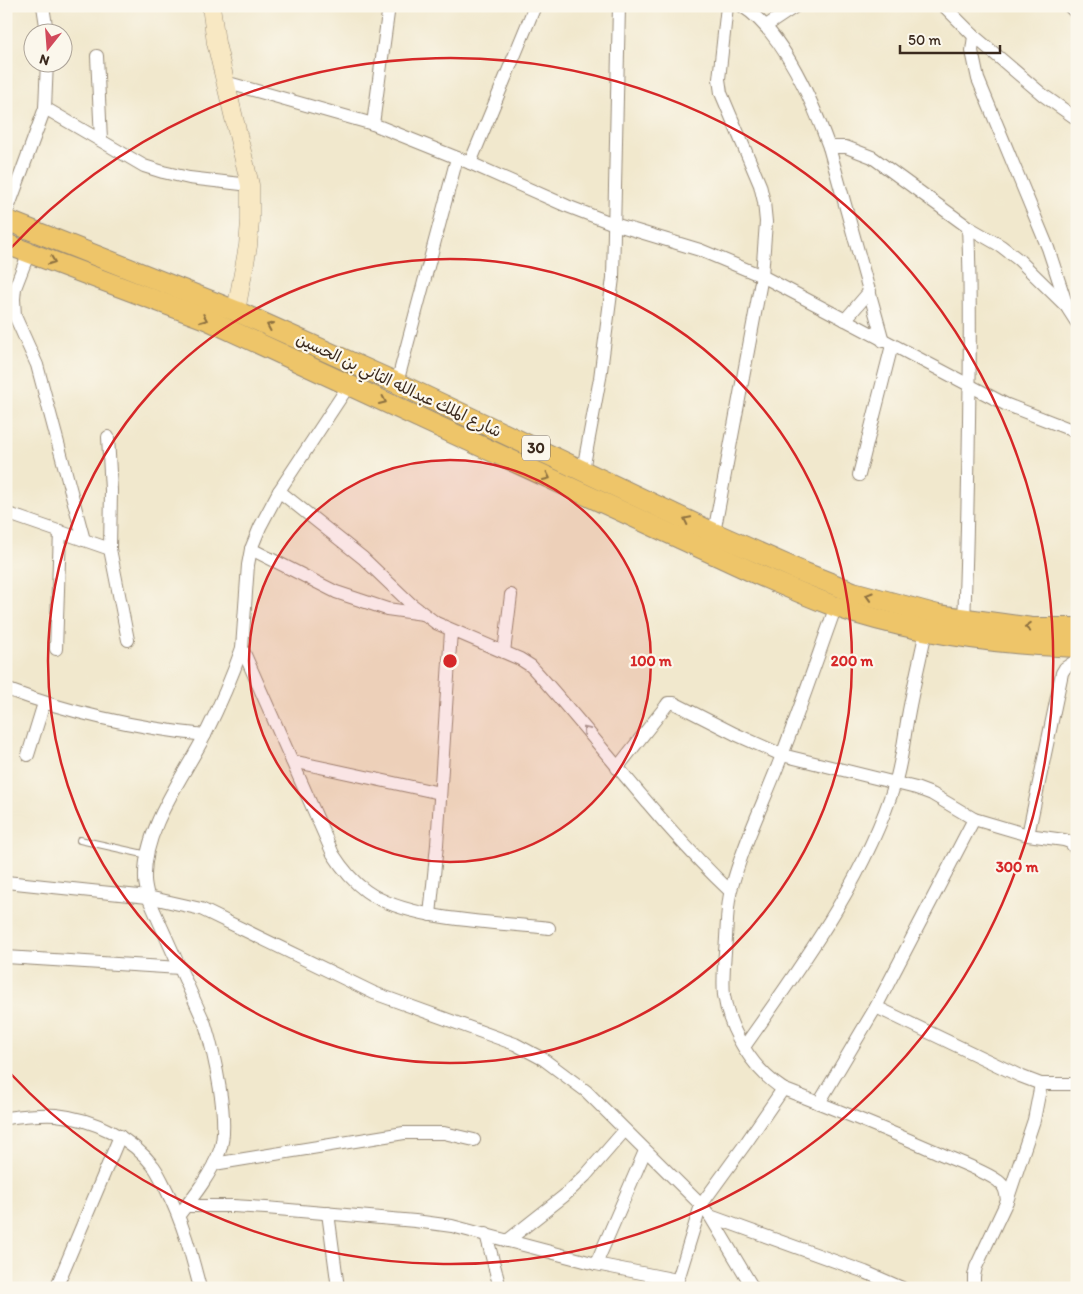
<svg xmlns="http://www.w3.org/2000/svg" width="1083" height="1294" font-family="Itim,'Playpen Sans Arabic',sans-serif">
<style>
.lines{fill:none;stroke-linecap:round;stroke-linejoin:round}
.lane-casing{stroke:#968976;stroke-width:8}
.street-casing{stroke:#968976;stroke-width:14}
.secondary-casing{stroke:#968976;stroke-width:19}
.primary-casing{stroke:#968976;stroke-width:22}
.lane{stroke:#fff;stroke-width:6}
.street{stroke:#fff;stroke-width:12}
.secondary{stroke:#f8e8c3;stroke-width:18}
.primary{stroke:#eec569;stroke-width:20}
.oneway{stroke:#8c7040}
.oneway2{stroke:#a79f9a}
.ring{fill:none;stroke:#d62828;stroke-width:2.5}
.labels{text-anchor:middle;dominant-baseline:central;stroke-width:4.5;stroke-linejoin:round;paint-order:stroke}
.shield{fill:#fbf7ec;stroke:#75685c;stroke-width:1}
.shield-label{font-size:15px;font-weight:bold;fill:#3b2a1e}
.street-label{font-size:16px;fill:#3b2a1e;stroke:#fbf7ec}
.centre{fill:#d62828;stroke:#fbf7ec;stroke-width:2.5}
.ring-label{font-size:15px;text-anchor:middle;font-weight:bold;fill:#d62828;stroke:#fbf7ec;stroke-width:4.5;stroke-linejoin:round;paint-order:stroke}
</style>
<rect width="100%" height="100%" fill="#fbf7ec"/>
<filter id="ink" filterUnits="userSpaceOnUse"><feTurbulence type="fractalNoise" baseFrequency=".02" numOctaves="2"/><feDisplacementMap in="SourceGraphic" scale="10" xChannelSelector="R" yChannelSelector="G"/><feConvolveMatrix kernelMatrix="1 2 1 2 8 2 1 2 1" color-interpolation-filters="sRGB"/></filter>
<filter id="wash" filterUnits="userSpaceOnUse"><feTurbulence type="fractalNoise" baseFrequency=".0096" numOctaves="4" result="noise"/><feDisplacementMap in="SourceGraphic" scale="20" xChannelSelector="R" yChannelSelector="G"/><feGaussianBlur stdDeviation="1.12" result="paint"/><feColorMatrix in="noise" values="0 0 0 0 0 0 0 0 0 0 0 0 0 0 0 0 0 1.4 0 .05"/><feComposite in="paint" operator="in"/></filter>
<g filter="url(#wash)">
<rect width="100%" height="100%" fill="#f1e8cd"/>
</g>
<g filter="url(#ink)">
<g class="lines">
<!-- lane casing -->
<g class="lane-casing">
<path id="lane" d="M80,840L148,855"/>
</g>
<!-- street casing -->
<g class="street-casing">
<g id="street">
<path d="M43,6L47,32"/>
<path d="M742,6C783,32 813,103 829,147L883,341"/>
<path d="M944,6L974,36L1043,95L1077,119"/>
<path d="M1069,6L1077,14"/>
<path d="M766,26L796,6"/>
<path d="M974,36L972,51L978,79L1048,248L1068,309L1077,323"/>
<path d="M97,56L101,140"/>
<path d="M225,82L373,124L470,163L567,206L614,224L700,250L762,276L1005,404L1077,432"/>
<path d="M45,108L144,166L163,172L189,178L250,185"/>
<path d="M373,124L389,6"/>
<path d="M829,147H846L872,157L968,227C971,292 970,357 969,421C968,488 967,554 964,620"/>
<path d="M470,163L535,6"/>
<path d="M6,214L45,108L47,62"/>
<path d="M968,227L1001,246L1019,260L1067,307"/>
<path d="M29,252L15,288L14,299L15,316L37,365L84,540"/>
<path d="M845,320L870,291"/>
<path d="M397,383L457,158"/>
<path d="M349,385L279,491L260,527L251,549L248,565L242,648L333,854C342,868 352,881 366,891C408,921 497,922 549,928"/>
<path d="M108,437L111,490L110,549L128,640"/>
<path d="M583,470L600,378L613,278L619,6"/>
<path d="M859,475L892,345"/>
<path d="M279,491L363,558L411,604L436,623L520,659L531,666C599,740 657,822 730,891"/>
<path d="M6,513L110,549"/>
<path d="M714,533L762,276L766,222L764,202L760,185L721,93L719,79L727,6"/>
<path d="M251,549L336,592L387,609L423,614"/>
<path d="M836,606C818,656 801,706 782,755C765,800 743,844 731,890C727,905 727,923 726,938C725,957 722,977 724,995C729,1030 752,1069 783,1089C835,1109 887,1130 939,1153C954,1160 985,1171 998,1181C1005,1186 1006,1192 1007,1201L976,1267L974,1276V1288"/>
<path d="M56,649L60,531"/>
<path d="M504,652L511,595"/>
<path d="M6,689C70,713 137,728 205,735"/>
<path d="M28,755L44,703"/>
<path d="M292,761L440,793"/>
<path d="M617,768L666,706L668,703H674L735,734L782,755L916,788L932,794L974,819L1028,835L1064,840L1070,842L1077,851"/>
<path d="M1028,835L1062,673L1065,668L1077,660"/>
<path d="M6,882L148,897L201,909L374,993L515,1044L543,1059L586,1091L701,1205L710,1216L753,1288"/>
<path d="M430,915L437,845L451,631"/>
<path d="M6,957L180,968"/>
<path d="M876,1007L1020,1076L1041,1084H1077"/>
<path d="M744,1047C803,963 865,880 896,780C902,759 904,738 908,716C913,688 920,659 926,631"/>
<path d="M819,1103L876,1007L974,819"/>
<path d="M6,1118C22,1116 40,1114 56,1115C93,1119 131,1137 154,1167C159,1174 163,1183 167,1191C183,1223 191,1253 200,1288"/>
<path d="M214,1164L404,1133H444L474,1140"/>
<path d="M1007,1201L1034,1120L1041,1084"/>
<path d="M187,1206H233L266,1208L415,1221L452,1226L596,1264L677,1280"/>
<path d="M328,1213L338,1288"/>
<path d="M179,1215C194,1196 212,1173 220,1150C230,1122 214,1053 205,1024L148,897C147,891 145,885 145,879C143,829 183,778 205,735C219,707 232,677 242,648"/>
<path d="M710,1216L865,1272L902,1288"/>
<path d="M486,1234L500,1288"/>
<path d="M507,1241L564,1196L585,1176L625,1130"/>
<path d="M596,1264L645,1151"/>
<path d="M676,1286L701,1205L746,1143L783,1089"/>
<path d="M56,1288L120,1136"/>
</g>
</g>
<!-- secondary casing -->
<g class="secondary-casing">
<path id="secondary" d="M211,6L216,43L250,185V221L248,246L236,311"/>
</g>
<!-- primary casing -->
<g class="primary-casing">
<g id="primary">
<path d="M6,220L236,311L397,383L714,533L800,571L853,592L938,615L1032,628H1077"/>
<path d="M6,244L208,320L757,574C782,585 808,596 834,606C912,633 994,644 1077,647"/>
</g>
</g>
<!-- lane -->
<use href="#lane" class="lane"/>
<!-- street -->
<use href="#street" class="street"/>
<!-- secondary -->
<use href="#secondary" class="secondary"/>
<!-- primary -->
<use href="#primary" class="primary"/>
</g>
<!-- one-way arrows -->
<defs><path id="oneway-chevron" d="M-2-3.5L2.5 0L-2 3.5" fill="none" stroke-width="1.6" stroke-linecap="round" stroke-linejoin="round" transform="scale(1.25)"/></defs>
<g class="oneway">
<use href="#oneway-chevron" transform="translate(52 261) rotate(21)"/>
<use href="#oneway-chevron" transform="translate(204 319) rotate(22)"/>
<use href="#oneway-chevron" transform="translate(270 326) rotate(-156)"/>
<use href="#oneway-chevron" transform="translate(383 401) rotate(25)"/>
<use href="#oneway-chevron" transform="translate(547 477) rotate(25)"/>
<use href="#oneway-chevron" transform="translate(687 520) rotate(-154)"/>
<use href="#oneway-chevron" transform="translate(869 596) rotate(-163)"/>
<use href="#oneway-chevron" transform="translate(1028 627) rotate(-176)"/>
</g>
<use class="oneway2" href="#oneway-chevron" transform="translate(586 730) rotate(-130)"/>
</g>
<!-- distance rings -->
<circle cx="450" cy="661" r="201" fill="#d62828" fill-opacity=".12"/>
<g class="ring">
<circle cx="450" cy="661" r="201"/>
<circle cx="450" cy="661" r="402"/>
<path d="M9 250A603 603 0 1 1 9 1072"/>
</g>
<g class="labels">
<!-- shield labels -->
<rect class="shield" x="522" y="435.5" width="28" height="25" rx="4"/>
<g class="shield-label">
<text x="536" y="448">30</text>
</g>
<!-- street labels -->
<g class="street-label">
<text transform="translate(399 385) rotate(25)">شارع الملك عبدالله الثاني بن الحسين</text>
</g>
</g>
<circle cx="450" cy="661" r="8" class="centre"/>
<g class="ring-label">
<text x="651" y="666">100 m</text>
<text x="852" y="666">200 m</text>
<text x="1017" y="872">300 m</text>
</g>
<!-- margin -->
<rect width="1083" height="1294" fill="none" stroke="#fbf7ec" stroke-width="25"/>
<!-- north arrow -->
<g transform="translate(48 48) rotate(197)"><circle r="24" fill="#fbf7ec" stroke="#aea59a"/>
<path d="M0-4L9 19L0 12L-9 19Z" fill="#d1495b"/>
<text y="-8" font-size="14" font-weight="bold" text-anchor="middle" fill="#3b2a1e">N</text>
</g>
<!-- scale -->
<path d="M900 45v8h100v-8" fill="none" stroke="#3b2a1e" stroke-width="2.5"/>
<text x="908" y="45" font-size="15" fill="#3b2a1e" stroke="#fbf7ec" stroke-width="4" paint-order="stroke">50 m</text>
</svg>
